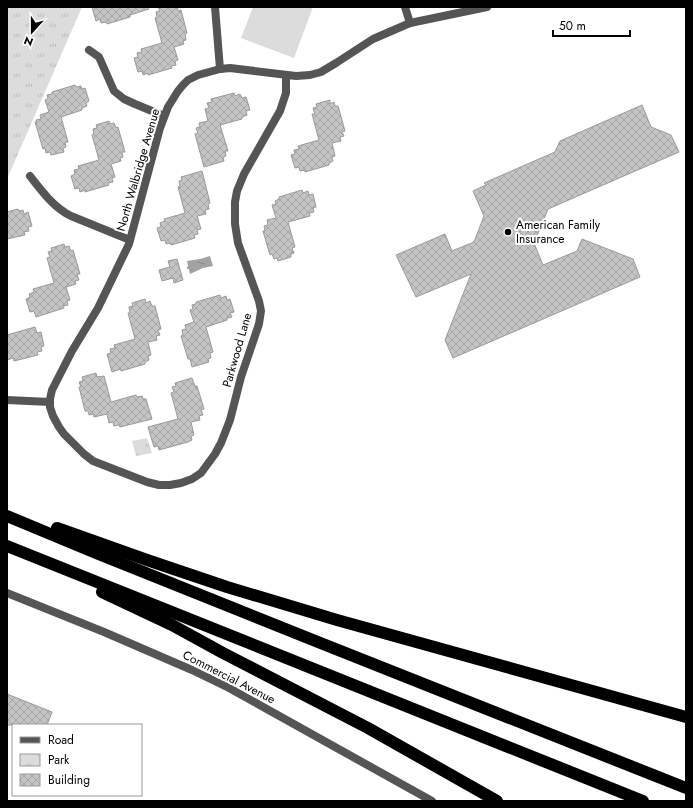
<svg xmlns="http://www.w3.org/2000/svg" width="693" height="808" font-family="Jost,sans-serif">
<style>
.park{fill:url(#park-tufts)}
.pitch{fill:#dcdcdc}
.water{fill:url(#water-ripples)}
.building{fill:url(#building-cross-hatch);stroke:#999}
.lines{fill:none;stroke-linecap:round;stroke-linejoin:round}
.minor{stroke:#555;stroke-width:8}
.tertiary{stroke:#555;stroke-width:8}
.motorway{stroke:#000;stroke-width:12}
.poi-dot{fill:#000;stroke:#fff;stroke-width:1.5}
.labels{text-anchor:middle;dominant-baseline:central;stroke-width:4;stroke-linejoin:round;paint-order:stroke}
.street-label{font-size:12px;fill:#000;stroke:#fff}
.poi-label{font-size:12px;fill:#000;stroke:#fff;text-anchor:start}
</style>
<defs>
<pattern id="park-tufts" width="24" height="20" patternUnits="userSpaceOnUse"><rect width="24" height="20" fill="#dcdcdc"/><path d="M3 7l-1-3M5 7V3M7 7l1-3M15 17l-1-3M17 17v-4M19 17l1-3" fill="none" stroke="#bbb"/></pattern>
<pattern id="water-ripples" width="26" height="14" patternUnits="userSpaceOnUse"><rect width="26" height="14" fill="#a3a3a3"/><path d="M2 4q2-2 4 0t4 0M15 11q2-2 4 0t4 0" fill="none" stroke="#8b8b8b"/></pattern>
<pattern id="building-cross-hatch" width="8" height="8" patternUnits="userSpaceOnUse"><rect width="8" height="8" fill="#c4c4c4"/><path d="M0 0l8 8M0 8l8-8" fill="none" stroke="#a7a7a7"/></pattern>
</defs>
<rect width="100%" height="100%" fill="#fff"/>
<!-- park -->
<g class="park">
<path d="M7,7H82L7,179Z"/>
<path d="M147,438L152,453L136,456L132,441Z"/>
</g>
<!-- pitch -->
<path class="pitch" d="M253,7H313L294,58L241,38Z"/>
<!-- water -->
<path class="water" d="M210,256L213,266L203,268L190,274L189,269H187V267L188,266L187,261L200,259Z"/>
<!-- building -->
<g class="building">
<path d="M92,7H148L149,9L130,15V17L107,24L106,22L101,23L100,19L96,21Z"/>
<path d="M158,7H177L178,11L181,10L187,33L185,34L186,40L183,41L184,44L174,47L178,60L175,61L176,65L171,66L172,68L148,75V73L143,75L142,71L138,72L134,58L138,57L137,53L142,52L141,49L162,43L155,18L157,17L156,12L160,11Z"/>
<path d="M75,85L76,87L81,86L82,89L85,88L89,101L86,103L87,106L82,108V110L61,117L68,142H65L66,147L63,148L64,152L51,155L50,152L46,153L45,148L43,149L35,122H37L36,120L41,119L40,115L49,112L45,100L48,99L47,95L52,94V92Z"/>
<path d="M234,93L235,96L240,94L242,98L246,97L250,110L246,111L247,115L242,117V119L220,125L228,151H225L226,156L223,157L224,161L204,167L195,134L198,133L196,128L200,127L199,123L208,121L205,109L209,108L207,103L212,102L211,99Z"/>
<path d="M330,100V104L334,102L335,106H338L345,131L342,132L344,136L340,137L341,141L332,143L335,156L332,157L333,161L329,163V165L305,172V170L300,171L299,167L295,168L291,155L295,154L294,150L299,149L298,146L319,140L312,114H315L313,108L317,107L316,104Z"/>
<path d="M642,105L651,127L671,135L679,152L548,209L534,243L543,265L577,251L582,239L633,259L640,277L453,358L445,340L471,274L416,297L396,255L445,234L452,251L474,242L484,216L473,191L486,185L484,183L555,152L560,141Z"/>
<path d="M109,121L110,124L114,123L116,128L118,127L125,152H122L123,157L120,158L121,161L111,164L115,177L112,178L113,182L108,183L109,185L85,192V190L80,192L79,188L75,189L71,176L75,174L74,170L79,169L78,166L99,160L92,135L94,134L93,129L97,128L96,125Z"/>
<path d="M202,171L210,203L208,204L209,209L205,210L206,214L197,216L201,229L197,230L198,234L194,235L195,238L171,245L170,243L166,244L165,240L161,241L157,228L161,227L160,223L165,221L164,219L185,213L178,187L180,186L179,181L182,180L181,177Z"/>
<path d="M302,190L303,193L308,191L309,195L313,194L316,207L313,208L314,212L309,213L310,216L288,222L295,247L292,248L294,253L291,254V257L278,261L277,258L274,259L272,254L270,255L263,231H265L264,226L268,225L267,220L276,218L272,205L276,204L275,201L279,199V197Z"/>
<path d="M18,209L19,211L23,210L24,214L28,212L32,226L28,227L29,231L24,232L25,235L7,239V212Z"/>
<path d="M64,244L65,247L69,246L71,251L73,250L80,274H77L79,280L75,281L76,284L66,287L70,300L67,301L68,305L63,306L64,308L36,317L34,311L30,312L26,299L30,297L29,294L34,292L33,289L54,283L47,258L50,257L48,252L52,251L51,248Z"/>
<path d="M177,259L183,280L174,283L173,278L162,281L159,270L170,267L168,261Z"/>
<path d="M220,295L221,298L226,296L227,300L230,299L234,312L230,313L232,317L227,318V320L206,327L213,352L210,353L211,358L208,359L209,362L192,367L190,359H188L181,336L183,335L182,330L186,329L185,325L194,322L190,310L193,309L192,305L196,304V302Z"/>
<path d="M145,299L146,303L150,301L152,306H155L161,329L158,330L160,335L156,336L157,340L148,342L151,355L148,356L149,360L145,362V364L121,371V369L112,372L107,354L111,353L110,349L115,348L114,345L135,339L128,313H130L129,307L133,306L132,303Z"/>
<path d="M35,327L37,333L41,332L44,346L41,347L42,351L37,352L38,355L14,361L13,358L7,360V335Z"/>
<path d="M96,373L97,377L104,376L111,402L136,395L137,397L142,396L143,399H146L152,419L120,427L119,425L114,426L113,422L109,423L107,414L94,417L93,414L89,415L88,411H85L79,387H81L79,382L83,381L82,377Z"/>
<path d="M192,378L195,386H197L204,409L201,410L203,415L199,416L200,420L191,422L194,435L191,436L192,440L188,442L159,450L158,446L154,447L148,427L178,419L171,393L174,392L172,387L176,386L175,383Z"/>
<path d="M7,694L52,712L47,725H7Z"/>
</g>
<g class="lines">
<!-- minor -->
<g class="minor">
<path d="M215,7L220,69"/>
<path d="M405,7L410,23"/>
<path d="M89,50L99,57L114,91L124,99L135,104L164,116"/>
<path d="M286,75V93L280,111L244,174L237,191L235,202V224L238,243L259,301L261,311L259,324L241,377L230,420L221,443L215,454L201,473L192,479L181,483L170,485H159L147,482L93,461L84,454L64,434L59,427L53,416L50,407V399L52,390L72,351L98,308L129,244L160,128L168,107L178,91L183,85L188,80L198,75L220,69L230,68L296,76L310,75L321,72L336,63L373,39L410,23L487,7"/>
<path d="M30,176C42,191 53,207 71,216L130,240"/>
<path d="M7,400L50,402"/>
</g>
<!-- tertiary -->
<path class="tertiary" d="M7,593L104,632L192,670L229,688L432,801"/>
<!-- motorway -->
<g class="motorway">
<path d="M7,516L96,553L318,642L686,788"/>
<path d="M57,528L147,560L227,587L337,620L686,717"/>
<path d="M7,546L643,801"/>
<path d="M102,592L172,625L223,653L368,728L497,801"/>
</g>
</g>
<!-- markers -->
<circle class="poi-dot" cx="508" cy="232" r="4"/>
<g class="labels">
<!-- street labels -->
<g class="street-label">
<text transform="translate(138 170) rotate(-74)">North Walbridge Avenue</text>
<text transform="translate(237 350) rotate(-74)">Parkwood Lane</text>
<text transform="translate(229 677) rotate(27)">Commercial Avenue</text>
</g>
<!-- poi labels -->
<g class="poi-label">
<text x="516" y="225">American Family<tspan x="516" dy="14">Insurance</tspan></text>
</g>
</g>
<!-- border -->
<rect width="693" height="808" fill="none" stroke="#000000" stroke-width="16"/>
<!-- legend -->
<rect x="12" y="724" width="130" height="72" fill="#ffffff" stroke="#999999"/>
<rect x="20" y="737" width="20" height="6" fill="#555555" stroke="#999999"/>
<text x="48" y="744" font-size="12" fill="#000000">Road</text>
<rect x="20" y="754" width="20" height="12" fill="url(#park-tufts)" stroke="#999999"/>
<text x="48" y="764" font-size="12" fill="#000000">Park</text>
<rect x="20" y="774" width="20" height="12" fill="url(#building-cross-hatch)" stroke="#999999"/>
<text x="48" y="784" font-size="12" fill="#000000">Building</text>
<!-- north arrow -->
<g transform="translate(32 32) rotate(201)" stroke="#ffffff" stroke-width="3" paint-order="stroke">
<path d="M0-3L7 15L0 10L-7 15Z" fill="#000000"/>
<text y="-6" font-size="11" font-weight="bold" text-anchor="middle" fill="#000000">N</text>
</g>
<!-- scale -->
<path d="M553 30v6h77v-6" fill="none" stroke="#000000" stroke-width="2"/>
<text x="559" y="30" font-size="12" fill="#000000" stroke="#ffffff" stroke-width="3" paint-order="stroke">50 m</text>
</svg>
